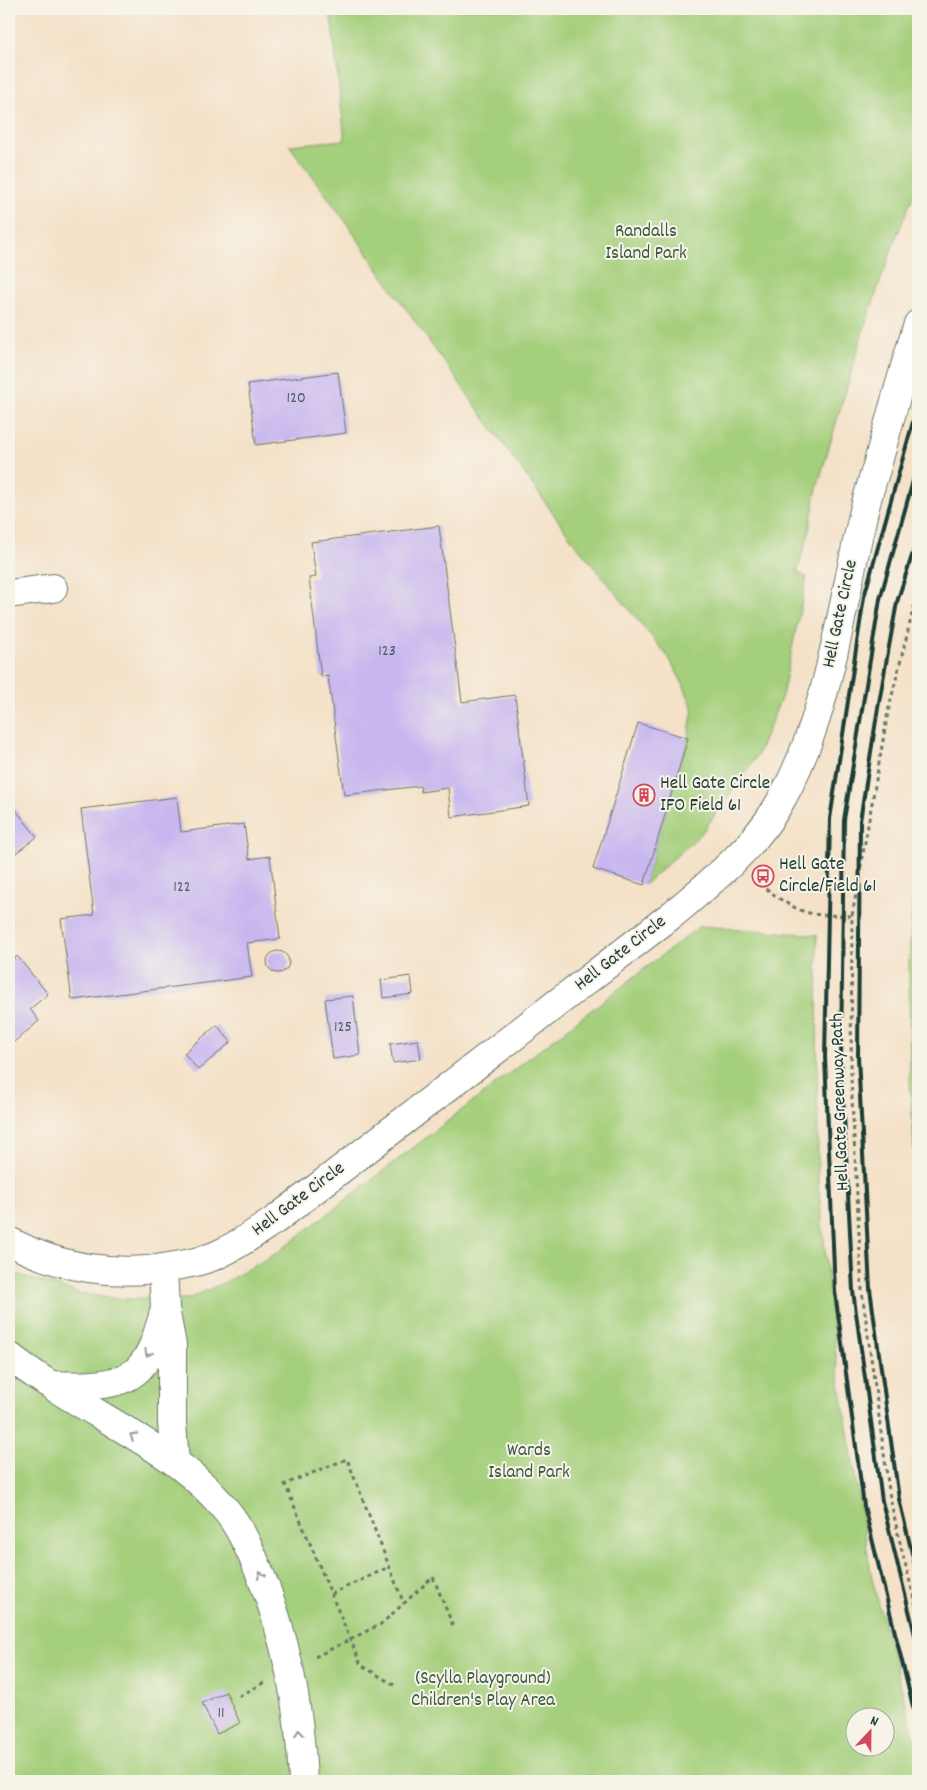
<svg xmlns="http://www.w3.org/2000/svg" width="927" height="1790" font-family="Dekko,sans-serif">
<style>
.green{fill:#a4cf7b;stroke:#628658;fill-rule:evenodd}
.building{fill:#c8b7ef}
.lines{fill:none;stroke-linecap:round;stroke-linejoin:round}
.minor-casing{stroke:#6a7667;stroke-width:30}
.path{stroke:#6a7667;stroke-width:3;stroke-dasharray:4 4;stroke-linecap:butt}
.minor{stroke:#fff;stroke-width:28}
.rail{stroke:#1f3d34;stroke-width:4}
.oneway{stroke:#8f9e9a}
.labels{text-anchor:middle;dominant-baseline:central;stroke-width:4;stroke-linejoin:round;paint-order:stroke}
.number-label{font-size:16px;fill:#495c63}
.park-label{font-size:19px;fill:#3a5a42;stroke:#f7f3e8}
.street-label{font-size:19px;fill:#1f3d34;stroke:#f7f3e8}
.poi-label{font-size:19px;fill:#1f3d34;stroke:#f7f3e8;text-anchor:start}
</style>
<rect width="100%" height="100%" fill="#f7f3e8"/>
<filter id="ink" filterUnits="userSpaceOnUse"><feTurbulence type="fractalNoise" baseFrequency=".02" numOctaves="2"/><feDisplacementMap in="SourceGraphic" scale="10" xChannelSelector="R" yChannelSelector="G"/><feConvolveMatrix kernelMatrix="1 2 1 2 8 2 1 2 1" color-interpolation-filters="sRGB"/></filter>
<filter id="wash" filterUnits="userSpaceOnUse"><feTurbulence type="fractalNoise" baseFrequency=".0096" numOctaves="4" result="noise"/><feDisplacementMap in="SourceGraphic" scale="20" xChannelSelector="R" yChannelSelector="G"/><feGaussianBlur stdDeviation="1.12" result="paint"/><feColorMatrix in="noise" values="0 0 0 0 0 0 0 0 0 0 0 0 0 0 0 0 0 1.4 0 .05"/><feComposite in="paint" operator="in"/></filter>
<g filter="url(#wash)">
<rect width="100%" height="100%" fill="#f4e1c7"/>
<!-- green -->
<g class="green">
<path d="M322,9H918V184L895,240L864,328L817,488L808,536L797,572L807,577L782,696L757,756L701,834L644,885L688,738L693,708L682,682L669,658L573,541L396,295L343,218L289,145L345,140L331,16Z"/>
<path d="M914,876L918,879V954L917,957L918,978V1224L910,1078L909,962Z"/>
<path d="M700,926L817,935L818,1182L837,1365L872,1579L918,1749V1781H9V1269L19,1275L78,1293L117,1299H188L227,1281L277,1253ZM854,1718H884V1748H854Z"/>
</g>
<g id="blocks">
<!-- building -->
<g class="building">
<path d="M338,372L346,433L256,445L248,384Z"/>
<path d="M439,526L462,702L515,695L529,806L451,817L448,788L421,792L420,786L344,795L328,676L321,677L309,578L316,577L311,542Z"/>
<path d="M638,723L688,738L644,885L593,869Z"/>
<path d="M177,797L181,832L244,824L249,859L270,856L280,939L247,943L252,977L72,1000L61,919L94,915L81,809Z"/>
<path d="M9,801L37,837L16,853L15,851L9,856Z"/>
<circle cx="278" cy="962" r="11"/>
<path d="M9,952L14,959L17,956L48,994L30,1009L39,1021L9,1046Z"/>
<path d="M411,976L413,994L383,998L381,980Z"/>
<path d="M353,996L360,1055L333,1059L325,999Z"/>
<path d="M217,1025L231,1042L198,1070L184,1053Z"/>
<path d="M418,1040L421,1059L393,1063L390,1044Z"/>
<path d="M226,1692L240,1723L217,1734L202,1703Z"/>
</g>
</g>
</g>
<g filter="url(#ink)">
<use href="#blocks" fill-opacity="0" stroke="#6a7667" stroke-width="1"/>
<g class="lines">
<!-- minor casing -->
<g class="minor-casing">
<g id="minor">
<path d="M9,594L53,588"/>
<path d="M9,1241C60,1269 118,1277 175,1266C191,1263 208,1260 223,1252C241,1243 258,1231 275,1220L673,914C710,883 750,851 776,809C827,724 839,620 861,524C865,504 871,485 877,466C890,418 903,371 918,324"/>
<path d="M163,1268L165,1308L172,1345V1423L175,1462"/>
<path d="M9,1356C61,1396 121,1424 175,1462C195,1477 214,1494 229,1514C242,1531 251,1552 259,1571C287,1638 300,1709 303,1781"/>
<path d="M52,1385C78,1386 123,1389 141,1366C154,1351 159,1328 165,1309"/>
</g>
</g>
<!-- path -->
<g class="path">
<path d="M918,590L888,712L852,916L851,1079L862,1291L890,1498L901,1547L918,1614"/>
<path d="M754,878C771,893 790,909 813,914C825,916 839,915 852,916"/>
<path d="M331,1594L389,1567"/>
<path d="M315,1657L381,1624L433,1577L453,1626"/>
<path d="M394,1685L361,1665L285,1484L347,1459L404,1604"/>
<path d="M239,1696L265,1682"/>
</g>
<!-- minor -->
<use href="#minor" class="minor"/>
<!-- rail -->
<g class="rail">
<path d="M918,404L864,597L830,819L825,1057L835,1292L864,1506L918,1727"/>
<path d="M918,463L880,599L844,820L841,1057L853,1291L882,1501L918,1647"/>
<path d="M918,537L897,602L878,708L860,821L858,1057L870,1289L899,1499L918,1578"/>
</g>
</g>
<!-- one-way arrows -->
<defs><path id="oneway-chevron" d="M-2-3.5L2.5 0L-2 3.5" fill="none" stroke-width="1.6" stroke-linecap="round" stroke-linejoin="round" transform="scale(1.25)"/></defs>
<g class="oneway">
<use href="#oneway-chevron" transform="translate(148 1353) rotate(118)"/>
<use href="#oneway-chevron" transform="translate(133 1436) rotate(-148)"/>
<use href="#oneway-chevron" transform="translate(261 1575) rotate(-113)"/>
<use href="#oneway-chevron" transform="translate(299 1733) rotate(-97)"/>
</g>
</g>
<!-- icons -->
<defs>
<g id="building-ring" transform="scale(1.125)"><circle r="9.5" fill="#f7f3e8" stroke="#d1495b" stroke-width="1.5"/><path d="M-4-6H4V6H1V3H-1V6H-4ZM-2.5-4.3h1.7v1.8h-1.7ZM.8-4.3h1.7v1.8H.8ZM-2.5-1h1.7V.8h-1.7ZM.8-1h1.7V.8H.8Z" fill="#d1495b"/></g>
<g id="bus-ring" transform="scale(1.125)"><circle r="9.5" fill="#f7f3e8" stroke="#d1495b" stroke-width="1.5"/><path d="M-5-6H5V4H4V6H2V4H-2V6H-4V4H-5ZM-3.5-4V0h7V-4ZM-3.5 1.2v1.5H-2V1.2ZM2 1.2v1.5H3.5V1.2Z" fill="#d1495b"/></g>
</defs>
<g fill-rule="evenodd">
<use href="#building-ring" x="644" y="795"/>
<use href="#bus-ring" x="763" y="876"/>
</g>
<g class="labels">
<!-- number labels -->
<g class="number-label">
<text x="296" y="398">120</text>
<text x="387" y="651">123</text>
<text x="182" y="887">122</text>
<text x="343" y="1027">125</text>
<text x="221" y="1713">11</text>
</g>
<!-- park labels -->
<g class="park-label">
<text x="646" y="232">Randalls<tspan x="646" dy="22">Island Park</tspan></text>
<text x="529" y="1451">Wards<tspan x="529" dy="22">Island Park</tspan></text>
<text x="483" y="1679">(Scylla Playground)<tspan x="483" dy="22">Children's Play Area</tspan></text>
</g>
<!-- street labels -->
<g class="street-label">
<text transform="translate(841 614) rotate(-78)">Hell Gate Circle</text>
<text transform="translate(621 954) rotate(-38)">Hell Gate Circle</text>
<text transform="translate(841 1102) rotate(-92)">Hell Gate Greenway Path</text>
<text transform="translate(299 1200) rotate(-37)">Hell Gate Circle</text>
</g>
<!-- poi labels -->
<g class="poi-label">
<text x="660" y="784">Hell Gate Circle<tspan x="660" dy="22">IFO Field 61</tspan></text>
<text x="779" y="865">Hell Gate<tspan x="779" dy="22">Circle/Field 61</tspan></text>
</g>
</g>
<!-- margin -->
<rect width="927" height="1790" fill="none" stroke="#f7f3e8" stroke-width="30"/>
<!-- north arrow -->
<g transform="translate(870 1732) rotate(22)"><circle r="24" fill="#f7f3e8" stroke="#a1aaa0"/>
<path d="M0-4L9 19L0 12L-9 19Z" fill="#d1495b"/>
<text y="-8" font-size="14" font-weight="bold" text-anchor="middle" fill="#1f3d34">N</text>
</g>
</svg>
